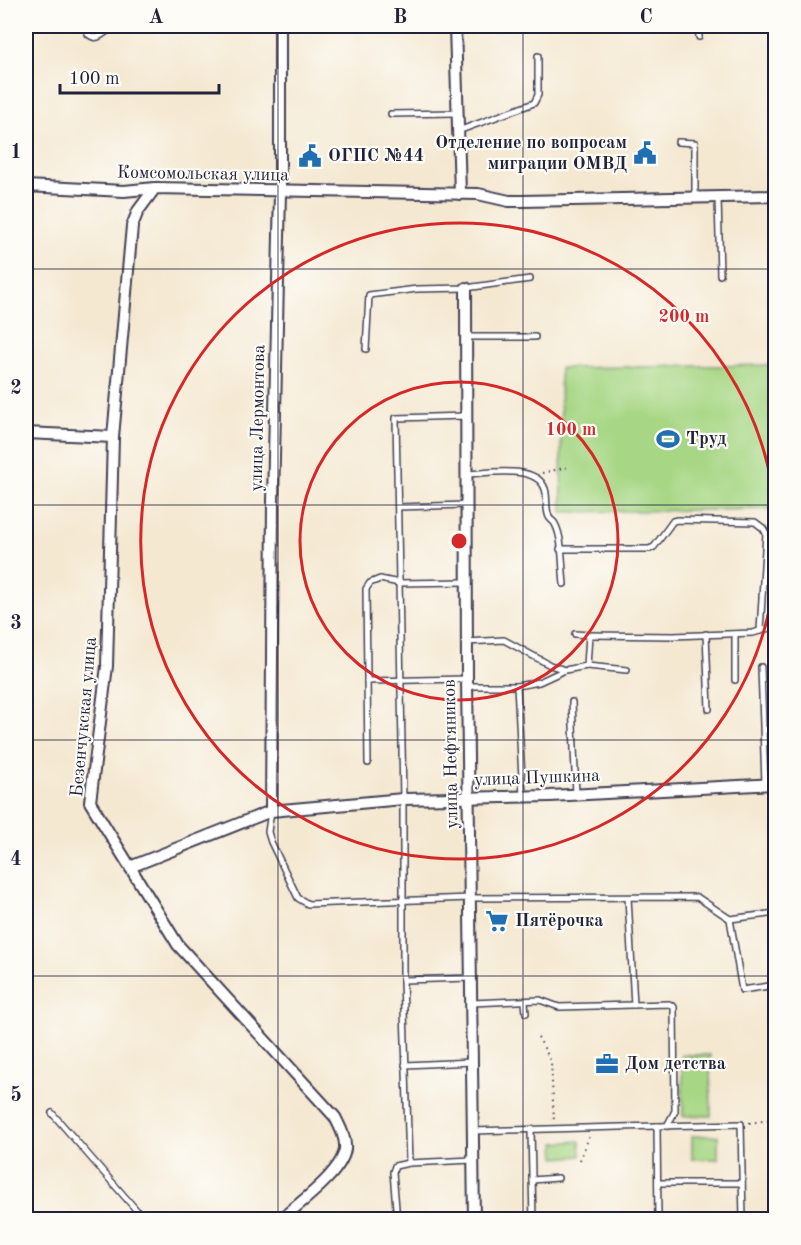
<svg xmlns="http://www.w3.org/2000/svg" width="801" height="1245" font-family="'Old Standard TT',serif">
<style>
.green{fill:#a7d785;stroke:#647c60;stroke-width:1.5}
.lines{fill:none;stroke-linecap:round;stroke-linejoin:round}
.service-casing{stroke:#424052;stroke-width:8}
.minor-casing{stroke:#424052;stroke-width:14}
.path{stroke:#424052;stroke-width:2;stroke-dasharray:1.5 4.5;stroke-linecap:butt}
.service{stroke:#fff;stroke-width:5}
.minor{stroke:#fff;stroke-width:10}
.grid{fill:none;stroke:#22223b;stroke-width:1.5;stroke-opacity:0.55}
.ring{fill:none;stroke:#d62828;stroke-width:3}
.labels{text-anchor:middle;dominant-baseline:central;stroke-width:4.5;stroke-linejoin:round;paint-order:stroke}
.poi-label{font-size:18px;font-weight:bold;fill:#22223b;stroke:#fdfcf7;text-anchor:start}
.street-label{font-size:18px;fill:#22223b;stroke:#fdfcf7}
.centre{fill:#d62828;stroke:#fdfcf7;stroke-width:3}
.ring-label{font-size:18px;text-anchor:middle;font-weight:bold;fill:#d62828;stroke:#fdfcf7;stroke-width:4.5;stroke-linejoin:round;paint-order:stroke}
.neatline{fill:none;stroke:#22223b;stroke-width:2}
.grid-label{font-size:20px;text-anchor:middle;font-weight:bold;fill:#22223b}
</style>
<rect width="100%" height="100%" fill="#fdfcf7"/>
<filter id="ink" filterUnits="userSpaceOnUse"><feTurbulence type="fractalNoise" baseFrequency=".0167" numOctaves="2"/><feDisplacementMap in="SourceGraphic" scale="12" xChannelSelector="R" yChannelSelector="G"/><feConvolveMatrix kernelMatrix="1 2 1 2 8 2 1 2 1" color-interpolation-filters="sRGB"/></filter>
<filter id="wash" filterUnits="userSpaceOnUse"><feTurbulence type="fractalNoise" baseFrequency=".008" numOctaves="4" result="noise"/><feDisplacementMap in="SourceGraphic" scale="24" xChannelSelector="R" yChannelSelector="G"/><feGaussianBlur stdDeviation="1.35" result="paint"/><feColorMatrix in="noise" values="0 0 0 0 0 0 0 0 0 0 0 0 0 0 0 0 0 1.4 0 .05"/><feComposite in="paint" operator="in"/></filter>
<g filter="url(#wash)">
<rect width="100%" height="100%" fill="#f4e8d1"/>
<!-- green -->
<g class="green">
<path d="M775,365V509L562,512L560,368Z"/>
<path d="M682,1055H710L711,1116H683Z"/>
<rect x="692" y="1136" width="26" height="23"/>
<path d="M580,1141L581,1156L556,1158L555,1143Z"/>
</g>
</g>
<g filter="url(#ink)">
<g class="lines">
<!-- service casing -->
<g class="service-casing">
<g id="service">
<path d="M87,26L88,34C98,43 102,32 112,29C123,25 140,28 151,28"/>
<path d="M698,26L699,37"/>
<path d="M391,114L457,113"/>
<path d="M458,131L534,103L538,95V56"/>
<path d="M678,142L695,143V198"/>
<path d="M718,198L720,275"/>
<path d="M466,337H535"/>
<path d="M366,349L369,295L417,289L466,288L530,279"/>
<path d="M467,474C487,473 537,464 545,489C548,497 545,508 549,517C551,521 553,520 555,524C563,538 562,568 564,584"/>
<path d="M398,507L466,505"/>
<path d="M560,549H649L654,547L673,521L677,520L755,522L763,528L766,533L760,631"/>
<path d="M706,634L709,709"/>
<path d="M735,634V680"/>
<path d="M589,635L673,636L753,633L776,626"/>
<path d="M466,642L504,640L550,665L565,670L587,666L589,635L575,634"/>
<path d="M587,666L627,670"/>
<path d="M761,667L765,784"/>
<path d="M367,681L467,679"/>
<path d="M467,686H517L523,796"/>
<path d="M517,686L539,682L565,670"/>
<path d="M572,702L576,794"/>
<path d="M764,730L776,729"/>
<path d="M368,763L366,589L370,583L380,579L399,583L466,582"/>
<path d="M271,811L268,832L271,842L298,898L308,904L470,898L697,897L730,919L776,913"/>
<path d="M628,898L634,1005"/>
<path d="M730,919L742,990L776,985"/>
<path d="M403,980L470,978"/>
<path d="M525,1002L526,1013"/>
<path d="M472,1003L540,1000L559,1007L669,1004L674,1007L675,1111L667,1126"/>
<path d="M405,1065L472,1062"/>
<path d="M52,1113L145,1220"/>
<path d="M531,1130L533,1220"/>
<path d="M472,1131L657,1126"/>
<path d="M409,1163L403,980V799L396,418L466,416"/>
<path d="M532,1180L558,1178"/>
<path d="M658,1183H742"/>
<path d="M397,1220L393,1172L395,1166L409,1163L473,1160"/>
<path d="M658,1220L657,1126L741,1124L743,1220"/>
</g>
</g>
<!-- minor casing -->
<g class="minor-casing">
<g id="minor">
<path d="M455,26L460,194"/>
<path d="M26,186L124,191L155,188L478,194L509,201H522L776,196"/>
<path d="M155,188L138,211L132,226L113,437L107,666L90,802L178,945L335,1117C340,1127 346,1138 345,1149C342,1172 302,1201 285,1216"/>
<path d="M466,288L467,679L474,1220"/>
<path d="M26,433L113,437"/>
<path d="M271,811L273,501L280,192V26"/>
<path d="M130,867L271,811L403,799L550,796L776,784"/>
</g>
</g>
<!-- path -->
<g class="path">
<path d="M542,473L568,467"/>
<path d="M538,1037L551,1061L554,1121"/>
<path d="M749,1123L776,1119"/>
<path d="M580,1160L589,1137"/>
</g>
<!-- service -->
<use href="#service" class="service"/>
<!-- minor -->
<use href="#minor" class="minor"/>
</g>
</g>
<!-- grid -->
<path class="grid" d="M278,26V1220M523,26V1220M26,269H776M26,505H776M26,740H776M26,976H776"/>
<!-- distance rings -->
<g class="ring">
<circle cx="459" cy="541" r="159"/>
<path d="M775 574A318 318 0 1 1 775 508"/>
</g>
<!-- icons -->
<defs>
<g id="civic-bare" transform="scale(1.8)"><path d="M-.6-6.5H3V-4.5H.6V-3L4-1V1h2V6H-6V1h2V-1L-.6-3ZM-1.2 2.5V6h2.4V2.5Z" fill="#1f6fb2" stroke="#fdfcf7" stroke-width="2.5" paint-order="stroke"/></g>
<g id="stadium-bare" transform="scale(1.8)"><path d="M0-5a6.5 5 0 1 0 0 10a6.5 5 0 1 0 0-10ZM-3.5-1.8h7v3.6h-7Z" fill="#1f6fb2" stroke="#fdfcf7" stroke-width="2.5" paint-order="stroke"/></g>
<g id="supermarket-bare" transform="scale(1.8)"><path d="M-6-5.5h2.5l.6 2H6L4.5 2H-2.5L-4.4-4H-6ZM-1.5 3.2a1.3 1.3 0 1 0 .1 0ZM3 3.2a1.3 1.3 0 1 0 .1 0Z" fill="#1f6fb2" stroke="#fdfcf7" stroke-width="2.5" paint-order="stroke"/></g>
<g id="office-bare" transform="scale(1.8)"><path d="M-6-3h4V-5.5h4V-3h4V5H-6ZM-1-4.5V-3h2v-1.5ZM-6 0V1H6V0Z" fill="#1f6fb2" stroke="#fdfcf7" stroke-width="2.5" paint-order="stroke"/></g>
</defs>
<g fill-rule="evenodd">
<use href="#civic-bare" x="645" y="153"/>
<use href="#civic-bare" x="310" y="156"/>
<use href="#stadium-bare" x="668" y="439"/>
<use href="#supermarket-bare" x="497" y="921"/>
<use href="#office-bare" x="607" y="1064"/>
</g>
<g class="labels">
<!-- poi labels -->
<g class="poi-label">
<text x="627" y="143" text-anchor="end">Отделение по вопросам<tspan x="627" dy="21">миграции ОМВД</tspan></text>
<text x="328" y="156">ОГПС №44</text>
<text x="686" y="439">Труд</text>
<text x="515" y="921">Пятёрочка</text>
<text x="625" y="1064">Дом детства</text>
</g>
<!-- street labels -->
<g class="street-label">
<text transform="translate(203 174) rotate(1)">Комсомольская улица</text>
<text transform="translate(258 418) rotate(-89)">улица Лермонтова</text>
<text transform="translate(84 717) rotate(-85)">Безенчукская улица</text>
<text transform="translate(451 754) rotate(-91)">улица Нефтяников</text>
<text transform="translate(537 778) rotate(-2)">улица Пушкина</text>
</g>
</g>
<circle cx="459" cy="541" r="9" class="centre"/>
<g class="ring-label">
<text x="684" y="322">200 m</text>
<text x="571" y="435">100 m</text>
</g>
<!-- margin -->
<rect width="801" height="1245" fill="none" stroke="#fdfcf7" stroke-width="66"/>
<!-- scale -->
<path d="M60 84v9h159v-9" fill="none" stroke="#22223b" stroke-width="3"/>
<text x="69" y="84" font-size="18" fill="#22223b" stroke="#fdfcf7" stroke-width="4.5" paint-order="stroke">100 m</text>
<rect x="33" y="33" width="735" height="1179" class="neatline"/>
<g class="grid-label">
<text x="156" y="23">A</text>
<text x="400" y="23">B</text>
<text x="646" y="23">C</text>
<text x="16" y="158">1</text>
<text x="16" y="394">2</text>
<text x="16" y="629">3</text>
<text x="16" y="865">4</text>
<text x="16" y="1101">5</text>
</g>
</svg>
